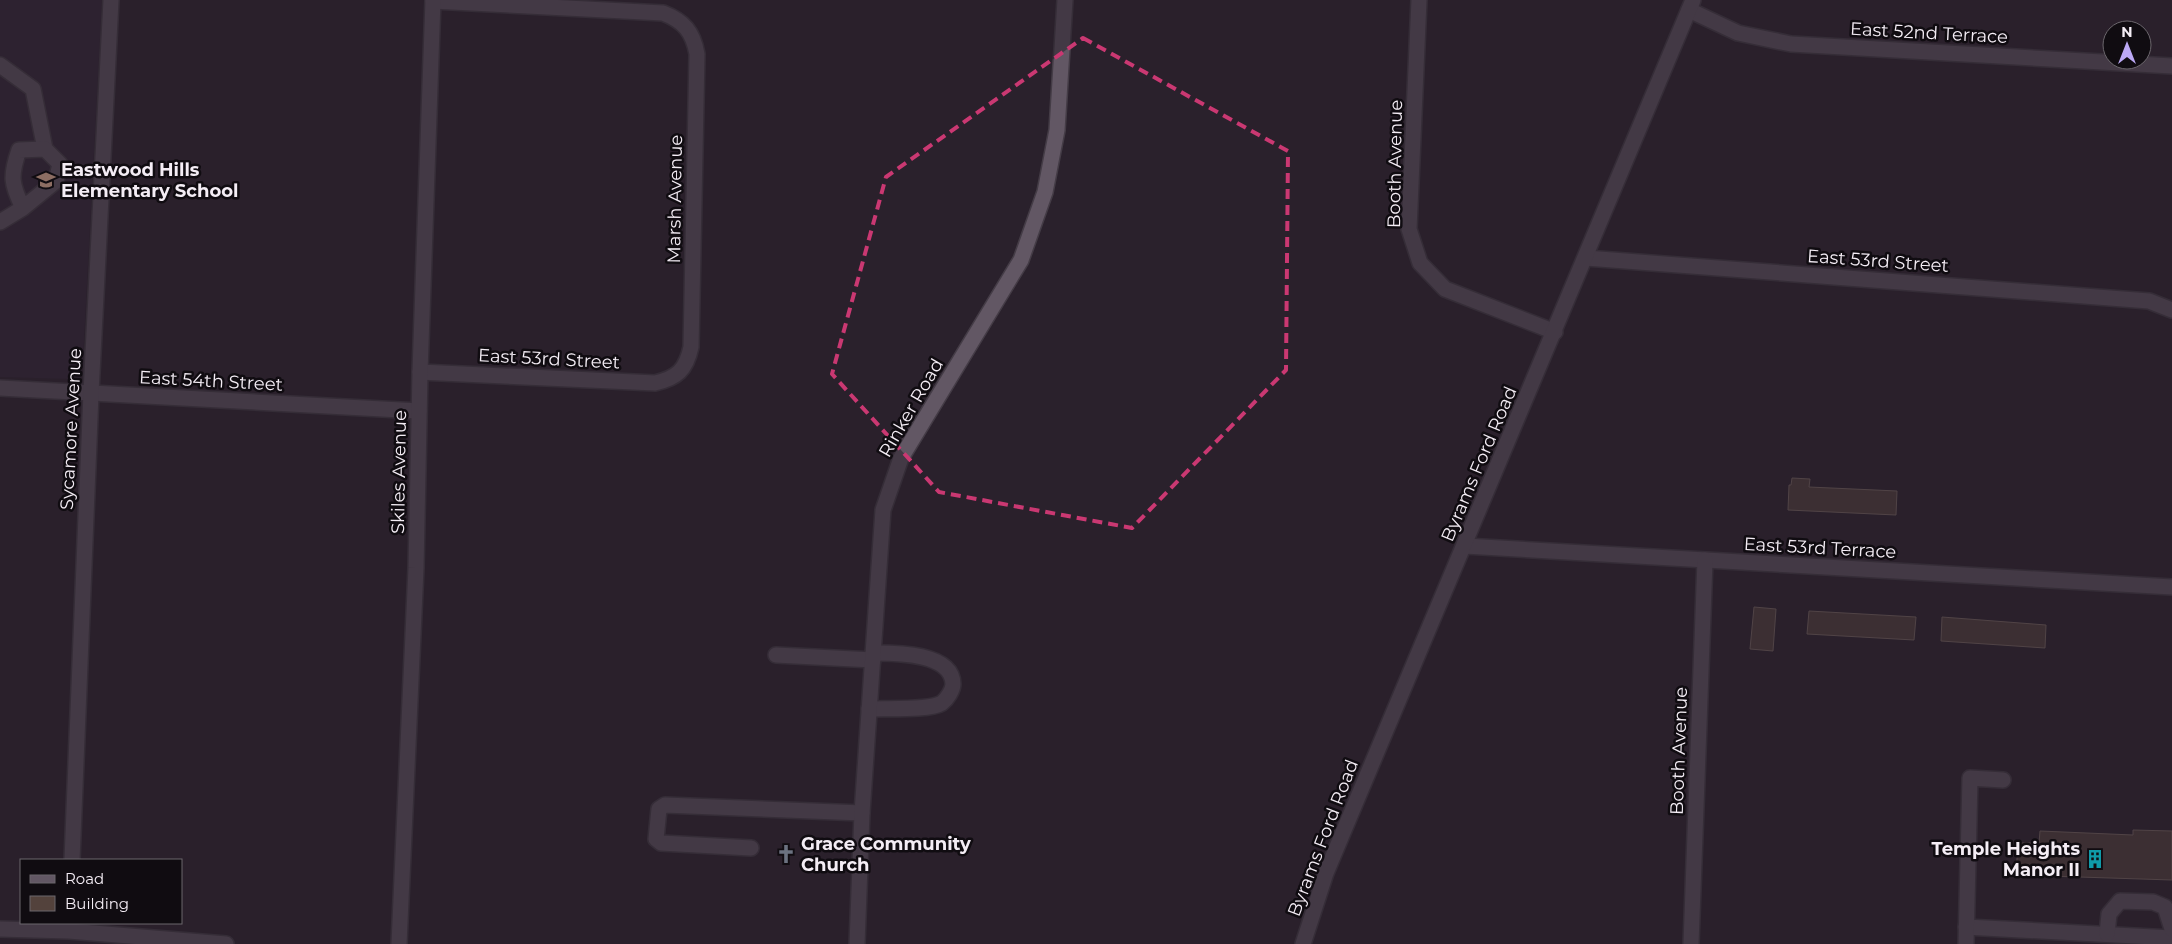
<svg xmlns="http://www.w3.org/2000/svg" width="2172" height="944" font-family="Montserrat,sans-serif">
<style>
.built{fill:#322435}
.building{fill:#53423c;stroke:#7f6d66}
.lines{fill:none;stroke-linecap:round;stroke-linejoin:round}
.minor-casing{stroke:#443c46;stroke-width:18}
.minor{stroke:#625764;stroke-width:15}
.marked{fill:none;stroke:#ca3872;stroke-width:4;stroke-dasharray:10 6;stroke-linejoin:round}
.labels{text-anchor:middle;dominant-baseline:central;stroke-width:5;stroke-linejoin:round;paint-order:stroke}
.street-label{font-size:18px;fill:#f4edf5;stroke:#100c11}
.poi-label{font-size:18px;font-weight:bold;fill:#f4edf5;stroke:#100c11;text-anchor:start}
</style>
<rect width="100%" height="100%" fill="#2a212c"/>
<!-- built -->
<path class="built" d="M0,0H102L83,360L81,374L71,379L0,377Z"/>
<!-- building -->
<g class="building">
<path d="M1792,478L1810,479L1809,487L1897,491L1896,515L1788,510L1789,485H1791Z"/>
<path d="M1754,607L1776,609L1773,651L1750,649Z"/>
<path d="M1809,611L1916,617L1914,640L1807,634Z"/>
<path d="M1942,617L2046,625L2045,648L1941,641Z"/>
<path d="M2133,830L2172,831V880L2016,875L2018,843H2039L2040,831L2133,835Z"/>
</g>
<g class="lines">
<!-- minor casing -->
<g class="minor-casing">
<g id="minor">
<path d="M1419,0L1409,229L1420,263L1445,289L1555,332"/>
<path d="M1689,10L1738,33L1791,44L2172,66"/>
<path d="M0,65L33,89L45,149"/>
<path d="M0,222L23,208L56,181L60,164L45,149L19,150C10,176 11,184 23,208"/>
<path d="M1586,258L2149,301L2172,310"/>
<path d="M420,372L655,383C677,378 686,370 691,347L697,54C693,32 684,21 663,13L433,1"/>
<path d="M0,388L419,411"/>
<path d="M1465,546L2172,587"/>
<path d="M776,655L873,660"/>
<path d="M869,709C886,708 929,711 942,703C947,699 953,690 953,684C952,652 894,653 873,653"/>
<path d="M751,848L661,843L656,839L659,809L665,805L862,813"/>
<path d="M72,860L91,393L111,0"/>
<path d="M1966,927L2172,938"/>
<path d="M0,929L69,931L226,944"/>
<path d="M2107,934L2109,914L2120,901L2153,902L2165,907L2172,929"/>
<path d="M399,944L416,568L420,372L433,0"/>
<path d="M857,944L862,813L883,510L901,458L1021,260L1045,192L1057,130L1065,0"/>
<path d="M1303,944L1326,873L1693,0"/>
<path d="M1691,944L1705,560"/>
<path d="M1966,944L1970,778L2003,780"/>
</g>
</g>
<!-- minor -->
<use href="#minor" class="minor"/>
</g>
<!-- marked area -->
<path d="M0 0H2172V944H0ZM1083,38L1288,151L1286,370L1132,528L939,492L832,374L886,177Z" fill="#2a212c" fill-opacity=".55" fill-rule="evenodd"/>
<path class="marked" d="M1083,38L1288,151L1286,370L1132,528L939,492L832,374L886,177Z"/>
<!-- icons -->
<defs>
<g id="school-bare" transform="scale(1.5)"><path d="M0-5L7-2L0 1L-7-2ZM-4 1L0 2.5L4 1V4Q0 6-4 4Z" fill="#8d6e63" stroke="#100c11" stroke-width="2.5" paint-order="stroke"/></g>
<g id="church-bare" transform="scale(1.5)"><path d="M-1.2-6h2.4v3.5h3.3v2.4h-3.3V6h-2.4V-.1h-3.3v-2.4h3.3Z" fill="#6b7280" stroke="#100c11" stroke-width="2.5" paint-order="stroke"/></g>
<g id="building-bare" transform="scale(1.5)"><path d="M-4-6H4V6H1V3H-1V6H-4ZM-2.5-4.3h1.7v1.8h-1.7ZM.8-4.3h1.7v1.8H.8ZM-2.5-1h1.7V.8h-1.7ZM.8-1h1.7V.8H.8Z" fill="#0f9aa8" stroke="#100c11" stroke-width="2.5" paint-order="stroke"/></g>
</defs>
<g fill-rule="evenodd">
<use href="#school-bare" x="46" y="180"/>
<use href="#church-bare" x="786" y="854"/>
<use href="#building-bare" x="2095" y="859"/>
</g>
<g class="labels">
<!-- street labels -->
<g class="street-label">
<text transform="translate(1929 33) rotate(3)">East 52nd Terrace</text>
<text transform="translate(1395 164) rotate(-89)">Booth Avenue</text>
<text transform="translate(675 199) rotate(-89)">Marsh Avenue</text>
<text transform="translate(1878 261) rotate(4)">East 53rd Street</text>
<text transform="translate(549 359) rotate(3)">East 53rd Street</text>
<text transform="translate(211 381) rotate(3)">East 54th Street</text>
<text transform="translate(911 408) rotate(-60)">Rinker Road</text>
<text transform="translate(71 429) rotate(-87)">Sycamore Avenue</text>
<text transform="translate(1479 464) rotate(-67)">Byrams Ford Road</text>
<text transform="translate(399 472) rotate(-89)">Skiles Avenue</text>
<text transform="translate(1820 548) rotate(3)">East 53rd Terrace</text>
<text transform="translate(1679 751) rotate(-88)">Booth Avenue</text>
<text transform="translate(1323 838) rotate(-69)">Byrams Ford Road</text>
</g>
<!-- poi labels -->
<g class="poi-label">
<text x="61" y="170">Eastwood Hills<tspan x="61" dy="21">Elementary School</tspan></text>
<text x="801" y="844">Grace Community<tspan x="801" dy="21">Church</tspan></text>
<text x="2080" y="849" text-anchor="end">Temple Heights<tspan x="2080" dy="21">Manor II</tspan></text>
</g>
</g>
<!-- legend -->
<rect x="20" y="859" width="162" height="65" fill="#100c11" stroke="#6b666c"/>
<rect x="30" y="875" width="25" height="8" fill="#625764" stroke="#6b666c"/>
<text x="65" y="884" font-size="15" fill="#f4edf5">Road</text>
<rect x="30" y="896" width="25" height="15" fill="#53423c" stroke="#6b666c"/>
<text x="65" y="909" font-size="15" fill="#f4edf5">Building</text>
<!-- north arrow -->
<g transform="translate(2127 45)"><circle r="24" fill="#100c11" stroke="#6b666c"/>
<path d="M0-4L9 19L0 12L-9 19Z" fill="#bca9f5"/>
<text y="-8" font-size="14" font-weight="bold" text-anchor="middle" fill="#f4edf5">N</text>
</g>
</svg>
